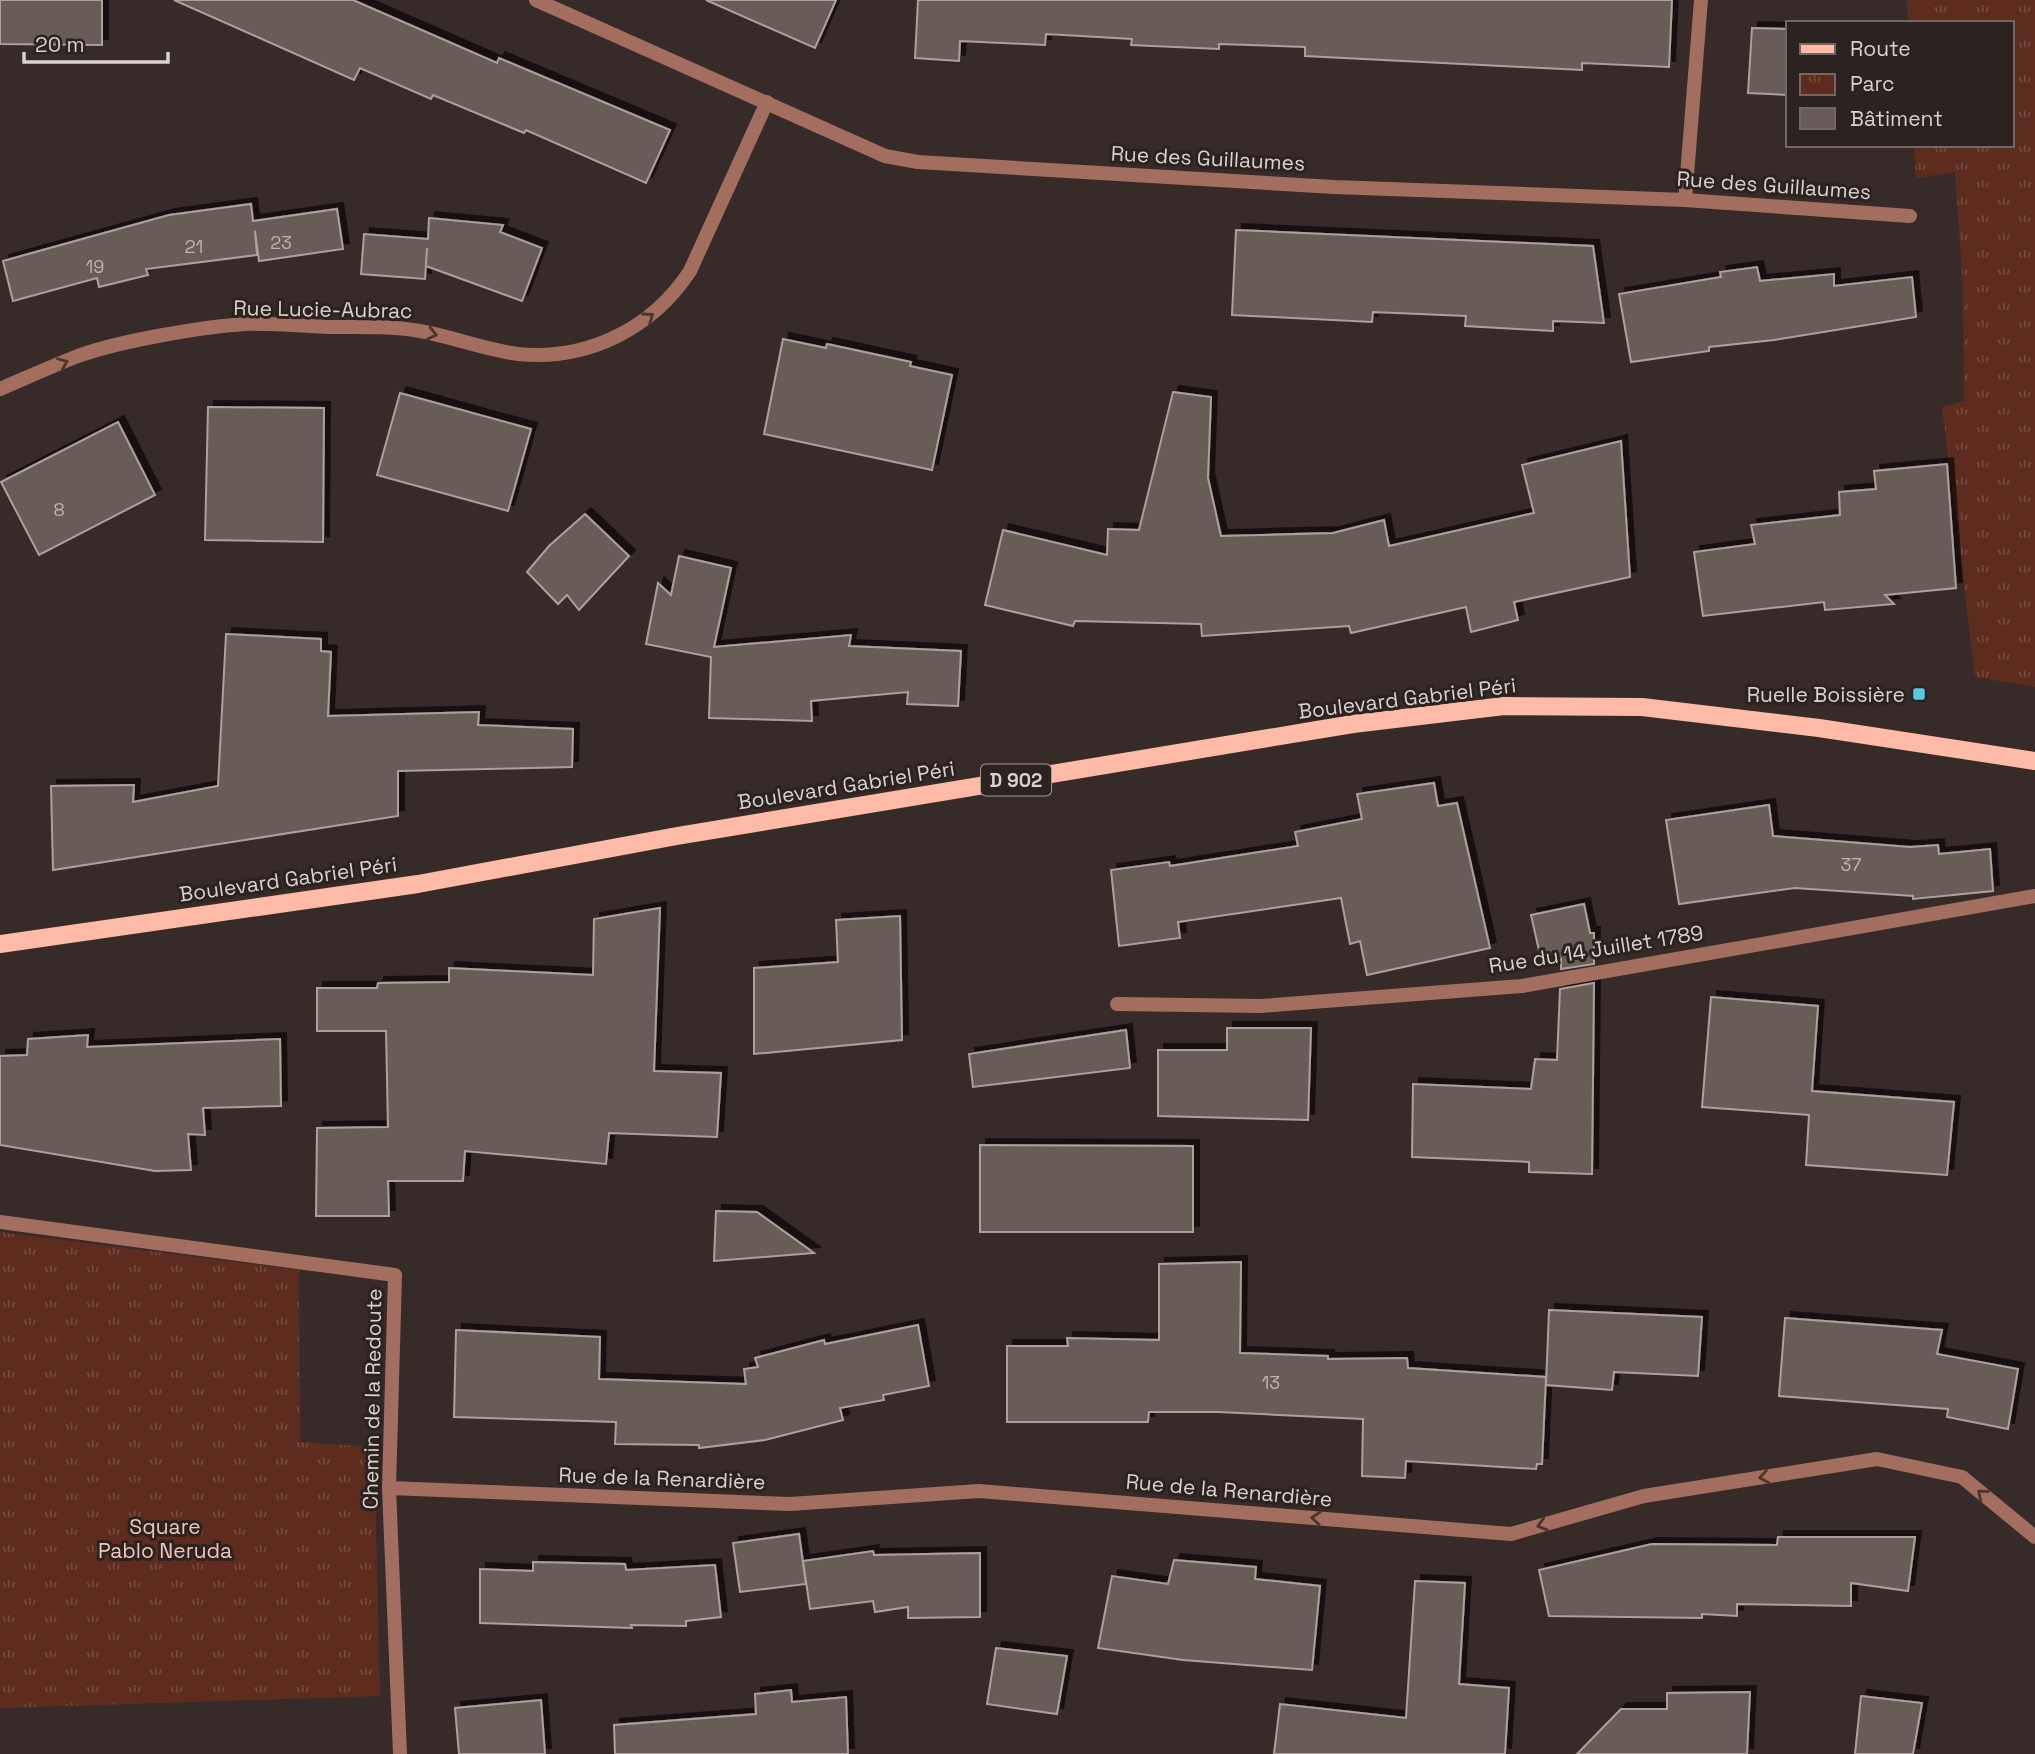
<svg xmlns="http://www.w3.org/2000/svg" width="2035" height="1754" font-family="'Space Grotesk',sans-serif">
<style>
.park{fill:url(#park-tufts)}
.building{fill:#675b57;stroke:#ada09c;stroke-width:2;filter:url(#shadow)}
.lines{fill:none;stroke-linecap:round;stroke-linejoin:round}
.street{stroke:#a36e5f;stroke-width:14}
.primary{stroke:#fcbaa7;stroke-width:18}
.oneway{stroke:#4a352f}
.poi-dot{fill:#58c9e4;stroke:#2c221f;stroke-width:2.5}
.labels{text-anchor:middle;dominant-baseline:central;stroke-width:6;stroke-linejoin:round;paint-order:stroke}
.number-label{font-size:18px;fill:#bcb4b2}
.shield{fill:#2c221f;stroke:#a59d9b;stroke-width:2}
.shield-label{font-size:19px;font-weight:bold;fill:#d9d2d0}
.street-label{font-size:21px;fill:#d9d2d0;stroke:#2c221f}
.poi-label{font-size:21px;fill:#d9d2d0;stroke:#2c221f;text-anchor:end}
.park-label{font-size:21px;fill:#f1c6ba;stroke:#2c221f}
</style>
<defs>
<pattern id="park-tufts" width="24" height="20" patternUnits="userSpaceOnUse" patternTransform="scale(1.75)"><rect width="24" height="20" fill="#5e2c1f"/><path d="M3 7l-1-3M5 7V3M7 7l1-3M15 17l-1-3M17 17v-4M19 17l1-3" fill="none" stroke="#744a3e"/></pattern>
<filter id="shadow"><feDropShadow dx="6" dy="-6" stdDeviation="0" flood-color="#0009"/></filter>
</defs>
<rect width="100%" height="100%" fill="#362b28"/>
<!-- park -->
<g class="park">
<path d="M1907,0H2035V687L1975,677L1942,407L1964,401L1963,288L1955,172L1916,178L1914,145H2012V23H1908Z"/>
<path d="M0,1232L299,1270L300,1442L374,1447L380,1696L0,1708Z"/>
</g>
<!-- building -->
<g class="building">
<path d="M0,0H102V45L0,44Z"/>
<path d="M174,0H353L497,63L499,58L670,130L646,183L526,130L524,133L433,95L431,99L360,68L354,80Z"/>
<path d="M706,0H836L815,48Z"/>
<path d="M918,0H1672L1669,67L1582,63V70L1305,56V47L1219,44V49L1131,45L1132,39L1046,34L1045,45L960,41L959,61L915,58Z"/>
<path d="M1752,28L1788,29V95L1748,93Z"/>
<path d="M251,204L253,221L337,209L343,249L259,261L255,231L257,255L146,269L148,275L99,287L97,278L13,301L3,261L169,215Z"/>
<path d="M429,218L503,225L500,232L542,248L522,301L426,266L427,248L425,279L361,274L364,234L428,239Z"/>
<path d="M1236,230L1593,246L1604,323L1553,321V331L1465,326L1466,316L1373,312L1372,322L1232,315Z"/>
<path d="M1757,267L1760,281L1834,274V286L1912,277L1916,317L1774,340L1709,347V351L1631,362L1619,294L1721,277L1720,272Z"/>
<path d="M783,339L826,348L827,344L911,362L910,366L952,375L932,470L764,434Z"/>
<path d="M1173,392L1211,397L1208,478L1221,536L1333,533L1384,520L1389,546L1534,513L1522,465L1621,441L1630,577L1514,602L1518,620L1471,632L1466,607L1351,633L1349,626L1202,636L1201,624L1075,621L1073,626L985,605L1003,530L1107,555L1108,529L1139,530Z"/>
<path d="M400,393L531,429L508,511L377,475Z"/>
<path d="M208,407L324,408L323,542L205,540Z"/>
<path d="M118,422L155,495L39,555L1,482Z"/>
<path d="M1947,464L1956,588L1885,595L1894,604L1825,610L1824,602L1703,616L1694,552L1755,544L1751,525L1840,515L1839,492L1876,489L1874,471Z"/>
<path d="M585,514L629,556L579,610L567,595L558,604L527,572L549,546Z"/>
<path d="M679,556L731,568L714,647L851,635L849,646L961,651L958,706L907,704L908,692L811,701L812,721L709,718L711,657L646,644L658,583L671,595Z"/>
<path d="M226,634L321,639V651L331,652L328,716L479,712L478,725L573,729L572,767L398,771V816L53,870L51,786L134,785L133,802L218,786Z"/>
<path d="M1434,783L1438,806L1457,803L1490,948L1367,975L1360,941L1350,944L1341,898L1178,922L1180,938L1119,946L1111,870L1169,862L1170,866L1298,846L1295,832L1362,819L1357,794Z"/>
<path d="M1769,805L1773,836L1910,847L1938,845L1939,854L1990,849L1993,891L1913,899V896L1795,888L1679,904L1666,820Z"/>
<path d="M1584,904L1590,933H1594V964L1561,969V959L1542,964L1531,915Z"/>
<path d="M660,908L654,1071L721,1073L717,1137L609,1133L606,1164L465,1151L463,1181H388L389,1216H316L317,1128L388,1127L386,1031H317V988H377L378,983L449,982V968L593,975L594,919Z"/>
<path d="M900,916L902,1040L754,1054V968L838,962L836,920Z"/>
<path d="M1594,983L1592,1174L1529,1172V1162L1412,1157L1413,1084L1531,1089L1535,1059L1557,1060L1560,989Z"/>
<path d="M1711,997L1818,1006L1812,1091L1954,1102L1947,1175L1806,1165L1809,1115L1702,1107Z"/>
<path d="M1227,1028H1311L1308,1120L1158,1116V1050H1227Z"/>
<path d="M1126,1030L1130,1068L973,1087L969,1054Z"/>
<path d="M88,1035L87,1047L280,1039L281,1106L203,1108L205,1135L188,1134L191,1170L155,1171L0,1145V1056L27,1055L28,1039Z"/>
<path d="M980,1145L1193,1146V1232H980Z"/>
<path d="M716,1211L757,1212L814,1253L714,1261Z"/>
<path d="M1241,1262L1240,1353L1328,1356V1359L1407,1358L1408,1368L1546,1377L1542,1464H1537L1536,1469L1406,1461L1405,1478L1362,1476L1363,1419L1218,1412H1149L1148,1422H1007V1346H1068L1067,1338L1159,1340V1264Z"/>
<path d="M1549,1310L1702,1317L1698,1376L1614,1372L1612,1390L1546,1385Z"/>
<path d="M1785,1318L1942,1330L1937,1354L2018,1369L2008,1429L1947,1417L1948,1409L1779,1396Z"/>
<path d="M918,1325L929,1386L883,1395L884,1400L840,1408L843,1420L765,1440L699,1448V1445L615,1444L616,1422L454,1417L456,1330L600,1337L599,1379L746,1384L744,1369L758,1367L755,1358L824,1340L825,1344Z"/>
<path d="M799,1534L806,1584L740,1592L733,1543Z"/>
<path d="M1778,1537H1915L1908,1591L1851,1583V1606L1737,1604V1616L1702,1614V1618L1549,1616L1539,1570L1652,1544L1777,1545Z"/>
<path d="M873,1551L874,1555L980,1553V1617L908,1618V1607L875,1612L873,1601L810,1609L803,1561Z"/>
<path d="M1174,1560L1256,1567L1255,1579L1320,1586L1312,1670L1183,1660L1098,1648L1112,1576L1168,1584Z"/>
<path d="M533,1562L625,1564L626,1570L715,1565L721,1617L686,1621V1626L631,1625L632,1628L480,1623V1569L533,1571Z"/>
<path d="M1415,1581L1465,1583L1459,1684L1509,1688L1505,1754H1274L1280,1704L1406,1718Z"/>
<path d="M996,1648L1067,1656L1057,1714L987,1704Z"/>
<path d="M791,1690L792,1702L846,1697L848,1754H615L614,1725L756,1714L755,1694Z"/>
<path d="M1750,1692L1747,1754H1577L1621,1709H1667V1693Z"/>
<path d="M1861,1696L1922,1703L1913,1754H1855Z"/>
<path d="M541,1700L545,1754H459L455,1708Z"/>
</g>
<g class="lines">
<!-- street -->
<g class="street">
<path d="M536,0L885,156L918,162L1334,187L1685,200L1910,216"/>
<path d="M1685,200L1701,0"/>
<path d="M0,389C26,378 52,366 78,356C119,341 201,327 245,324C273,323 302,326 330,327C359,327 390,326 420,331C453,337 485,350 518,354C587,361 652,329 690,271L767,102"/>
<path d="M1117,1004L1261,1006L1522,986L2035,896"/>
<path d="M0,1222L395,1275L389,1488L400,1754"/>
<path d="M389,1488L790,1504L979,1491L1511,1534L1644,1496L1877,1459L1962,1477L2035,1537"/>
</g>
<!-- primary -->
<path class="primary" d="M0,944L418,884L677,836L1353,724L1504,706L1642,707L1819,728L2035,761"/>
</g>
<!-- one-way arrows -->
<defs><path id="oneway-chevron" d="M-2-3.5L2.5 0L-2 3.5" fill="none" stroke-width="1.6" stroke-linecap="round" stroke-linejoin="round" transform="scale(1.75)"/></defs>
<g class="oneway">
<use href="#oneway-chevron" transform="translate(649 317) rotate(-35)"/>
<use href="#oneway-chevron" transform="translate(432 334) rotate(13)"/>
<use href="#oneway-chevron" transform="translate(63 363) rotate(-23)"/>
<use href="#oneway-chevron" transform="translate(1764 1477) rotate(171)"/>
<use href="#oneway-chevron" transform="translate(1982 1494) rotate(-141)"/>
<use href="#oneway-chevron" transform="translate(1316 1518) rotate(-175)"/>
<use href="#oneway-chevron" transform="translate(1542 1525) rotate(164)"/>
</g>
<!-- markers -->
<rect class="poi-dot" x="1912" y="687" width="14" height="14" rx="3.5"/>
<g class="labels">
<!-- number labels -->
<g class="number-label">
<text x="281" y="242">23</text>
<text x="194" y="246">21</text>
<text x="95" y="266">19</text>
<text x="59" y="509">8</text>
<text x="1851" y="864">37</text>
<text x="1271" y="1382">13</text>
</g>
<!-- shield labels -->
<rect class="shield" x="981" y="764.5" width="70" height="31" rx="5"/>
<g class="shield-label">
<text x="1016" y="780">D 902</text>
</g>
<!-- street labels -->
<g class="street-label">
<text transform="translate(1208 158) rotate(3)">Rue des Guillaumes</text>
<text transform="translate(1774 185) rotate(4)">Rue des Guillaumes</text>
<text transform="translate(323 309) rotate(1)">Rue Lucie-Aubrac</text>
<text transform="translate(1407 698) rotate(-7)">Boulevard Gabriel Péri</text>
<text transform="translate(846 785) rotate(-9)">Boulevard Gabriel Péri</text>
<text transform="translate(288 879) rotate(-8)">Boulevard Gabriel Péri</text>
<text transform="translate(1596 949) rotate(-9)">Rue du 14 Juillet 1789</text>
<text transform="translate(372 1399) rotate(-89)">Chemin de la Redoute</text>
<text transform="translate(662 1478) rotate(2)">Rue de la Renardière</text>
<text transform="translate(1229 1490) rotate(5)">Rue de la Renardière</text>
</g>
<!-- poi labels -->
<g class="poi-label">
<text x="1905" y="694">Ruelle Boissière</text>
</g>
<!-- park labels -->
<g class="park-label">
<text x="165" y="1526">Square<tspan x="165" dy="24">Pablo Neruda</tspan></text>
</g>
</g>
<!-- legend -->
<rect x="1786" y="21" width="228" height="126" fill="#2c221f" stroke="#716866" stroke-width="2"/>
<rect x="1800" y="44" width="35" height="10" fill="#fcbaa7" stroke="#716866" stroke-width="2"/>
<text x="1850" y="56" font-size="21" fill="#d9d2d0">Route</text>
<rect x="1800" y="74" width="35" height="21" fill="url(#park-tufts)" stroke="#716866" stroke-width="2"/>
<text x="1850" y="91" font-size="21" fill="#d9d2d0">Parc</text>
<rect x="1800" y="108" width="35" height="21" fill="#675b57" stroke="#716866" stroke-width="2"/>
<text x="1850" y="126" font-size="21" fill="#d9d2d0">Bâtiment</text>
<!-- scale -->
<path d="M24 52v10h144v-10" fill="none" stroke="#d9d2d0" stroke-width="3.5"/>
<text x="35" y="52" font-size="21" fill="#d9d2d0" stroke="#2c221f" stroke-width="5" paint-order="stroke">20 m</text>
</svg>
